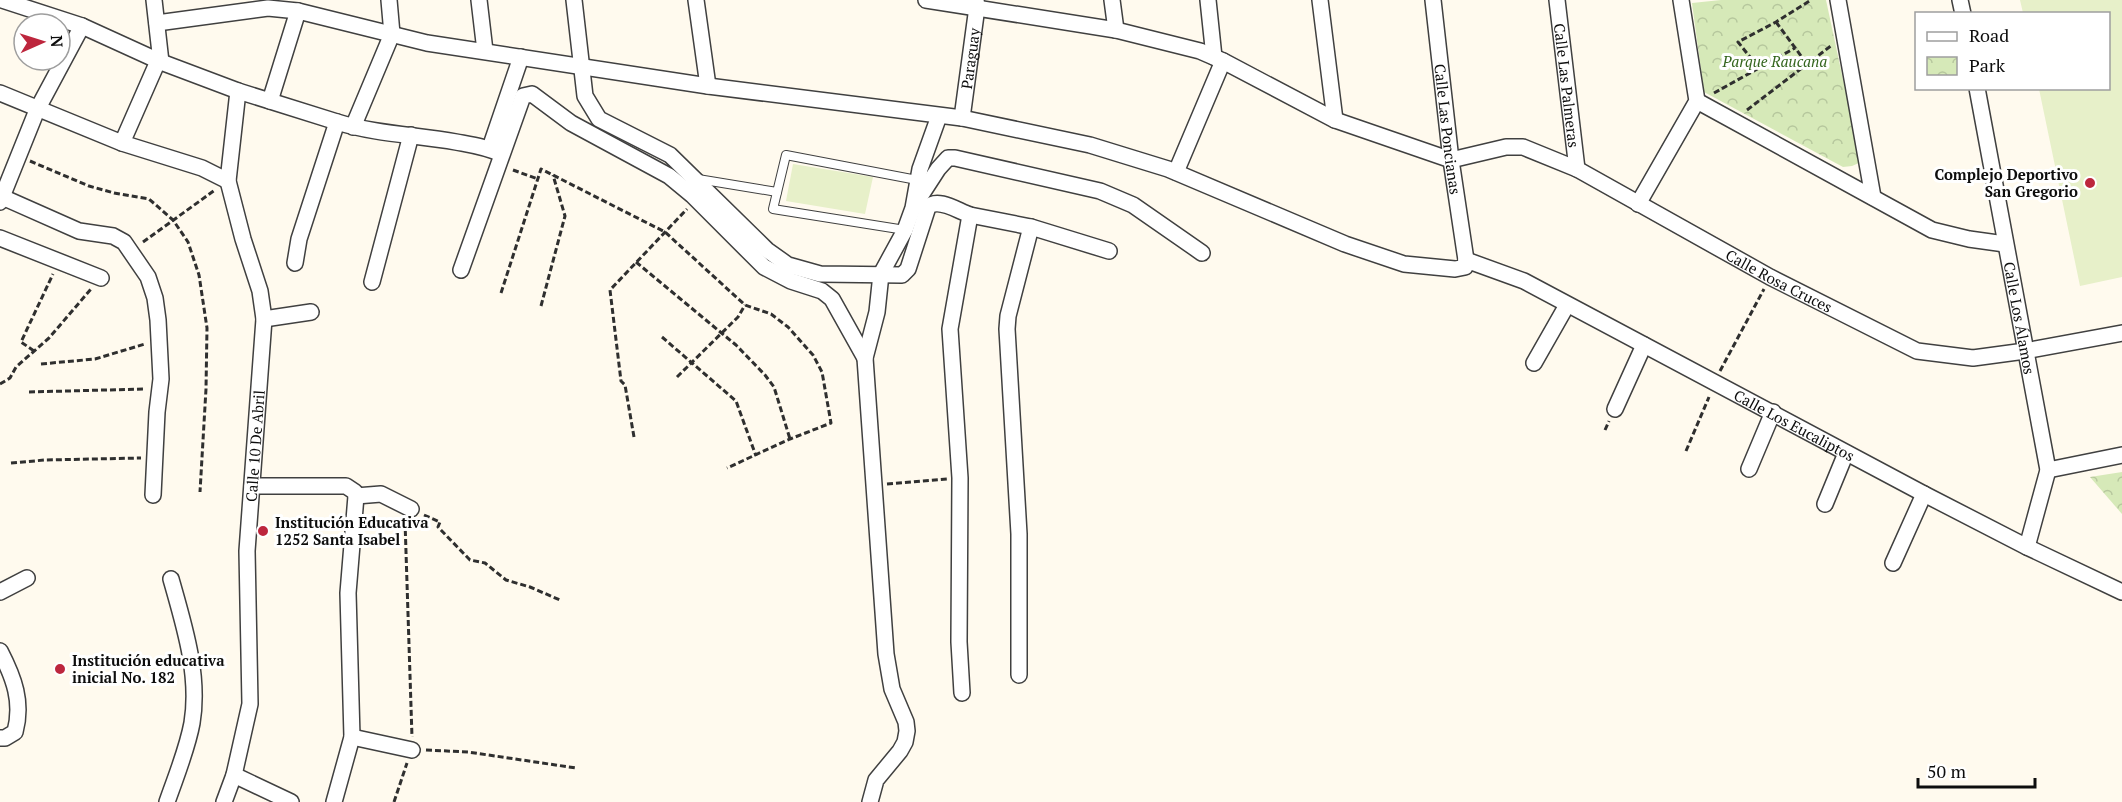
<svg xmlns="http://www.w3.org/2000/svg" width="2122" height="802" font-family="'PT Serif',serif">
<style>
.park{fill:url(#park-crowns)}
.pitch{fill:#e7f0c9}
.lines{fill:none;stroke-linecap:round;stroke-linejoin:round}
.lane-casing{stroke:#404040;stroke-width:10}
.street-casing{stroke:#404040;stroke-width:18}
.path{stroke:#2f2f2f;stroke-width:3;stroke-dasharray:6 3;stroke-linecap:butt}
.lane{stroke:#fff;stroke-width:8}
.street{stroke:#fff;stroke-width:15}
.poi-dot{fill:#bd263d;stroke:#fff;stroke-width:2}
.labels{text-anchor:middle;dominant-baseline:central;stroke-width:6;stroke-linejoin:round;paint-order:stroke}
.street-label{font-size:15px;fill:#0d0d0d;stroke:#fff}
.park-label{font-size:15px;font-style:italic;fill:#34651e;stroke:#fff}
.poi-label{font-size:15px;font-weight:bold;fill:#0d0d0d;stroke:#fff;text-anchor:start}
</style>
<defs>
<pattern id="park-crowns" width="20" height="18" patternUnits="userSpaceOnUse" patternTransform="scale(1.5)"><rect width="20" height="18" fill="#d6e9b8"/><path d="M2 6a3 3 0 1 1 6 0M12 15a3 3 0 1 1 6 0" fill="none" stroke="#b6c79d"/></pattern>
</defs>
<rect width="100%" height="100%" fill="#fffaee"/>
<!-- park -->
<g class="park">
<path d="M1721,0H1826L1860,159L1859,163L1852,166L1843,167L1704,92L1692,3Z"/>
<path d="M2122,472V514L2090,477Z"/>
</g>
<!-- pitch -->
<g class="pitch">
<path d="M2020,0H2122V277L2080,286L2039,89L2108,88V14L2023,13Z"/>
<path d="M793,164L873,177L865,214L786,201Z"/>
</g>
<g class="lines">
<!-- lane casing -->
<g class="lane-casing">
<g id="lane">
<path d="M698,179L777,192"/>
<path d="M905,230L773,209L786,155L917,180"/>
</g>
</g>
<!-- street casing -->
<g class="street-casing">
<g id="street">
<path d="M2,0L82,26L161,62L238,91L337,122C375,134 417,135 456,142C472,145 487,147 501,154"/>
<path d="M154,0L161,62"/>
<path d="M479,0L485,51"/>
<path d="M574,0L585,96L599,119L670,155L767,250L788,265L820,274L902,275L908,269L928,207C938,197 958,211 970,215L950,329L960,478L959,642L962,693"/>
<path d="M696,0L708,86"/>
<path id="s1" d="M926,0L1116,30L1200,51L1223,61L1335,120L1451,160L1506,147H1523L1577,169L1770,277L1917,351L1973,358L2025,351L2122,333"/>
<path d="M1112,0L1116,30"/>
<path d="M1208,0L1214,57"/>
<path d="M1320,0L1335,120"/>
<path id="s2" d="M1433,0L1451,160L1466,260"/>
<path id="s3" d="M1557,0L1577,169"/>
<path d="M1838,0L1873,197"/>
<path d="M1960,0L1963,14"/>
<path d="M157,23L268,8L298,11L427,43L708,86L962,118L1090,145L1168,169L1345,244L1404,264L1455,269L1465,267L1466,260"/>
<path id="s4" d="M1977,88L2048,470L2027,547"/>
<path d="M0,93L122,143L202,168L228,181"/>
<path d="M270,101L298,11"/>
<path d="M1697,101L1932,230L1969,239L2005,244"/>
<path id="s5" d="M962,118L977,7L976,0"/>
<path d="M353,127L392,34L389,0"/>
<path d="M122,143L158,61"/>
<path d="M490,148L521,57"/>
<path d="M1176,172L1223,61"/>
<path d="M0,196L79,231L113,236L124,242L148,277L155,298L158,320L161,379L157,412L153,495"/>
<path d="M0,202L37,110L82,26"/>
<path d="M916,203L938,169L948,158H955L1100,191L1133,205L1202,253"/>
<path d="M1638,204L1697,101L1681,0"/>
<path d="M970,215L1031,227L1109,251"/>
<path d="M0,238L101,278"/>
<path id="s6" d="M1466,260L1524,281L1924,494L2027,547L2122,592"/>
<path d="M295,263L299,239L337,122"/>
<path d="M461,270L523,96L532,94L571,123L669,176L692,195L764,267L791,281L822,291L832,299L865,358"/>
<path d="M372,282L411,135"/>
<path d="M264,319L311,312"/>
<path d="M1534,363L1567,305"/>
<path d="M1615,409L1644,345"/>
<path d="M1749,469L1773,412"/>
<path d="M2048,470L2122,455"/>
<path d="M252,486H346L355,492L356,496L348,593L352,737L334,802"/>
<path d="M356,496L381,494L411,509"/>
<path d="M1825,504L1846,453"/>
<path d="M1893,563L1924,494"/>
<path d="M0,592L27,578"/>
<path d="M0,651C14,678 23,702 15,732L5,738H0"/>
<path d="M1019,675V534L1007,329L1008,316L1031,227"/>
<path d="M352,737L412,750"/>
<path d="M234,775L291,802"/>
<path d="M167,802C176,776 187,750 192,723C200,675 184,625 171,579"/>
<path id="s7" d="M224,802L234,775L250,704L247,551L264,319L260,291L243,239L228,181L238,91"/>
<path d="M870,802L876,780L900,751L905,742L907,731L906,722L892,689L886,654L865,358L877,312L881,274L905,230L913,208L920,169L939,116"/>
</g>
</g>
<!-- path -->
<g class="path">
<path d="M1776,22L1807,64"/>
<path d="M1758,67L1738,42L1776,22L1811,0"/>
<path d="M1714,93L1795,48"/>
<path d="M1747,110L1832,45"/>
<path d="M30,161L89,186L114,193L149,199L173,220L188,242L199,275L207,328L206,389L200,492"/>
<path d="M513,170L538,179"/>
<path d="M143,242L215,190"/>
<path d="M636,262L736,345L765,375L774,387L790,439"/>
<path d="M501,293L541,169L665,232L745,305L771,314L788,327L813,355L822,372L831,423L790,439L727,468"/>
<path d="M541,306L565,216L553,175"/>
<path d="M662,337L736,401L756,456"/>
<path d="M34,351L21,342L53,274"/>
<path d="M41,364L95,359L145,344"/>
<path d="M1720,371L1764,289"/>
<path d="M677,377L738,317L745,305"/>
<path d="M0,384L10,378L16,367L49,338L91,289"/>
<path d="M29,392L144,389"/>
<path d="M1605,430L1609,421"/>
<path d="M634,437L625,385L621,381L610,290L687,209"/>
<path d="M1686,451L1709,397"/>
<path d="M11,463L45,460L141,458"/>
<path d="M887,484L947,479"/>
<path d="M424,515L440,522L438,527L470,560L485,563L506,580L530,587L560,600"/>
<path d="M405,521L412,737"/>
<path d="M426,750L468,752L576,768"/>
<path d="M394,802L407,763"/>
</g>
<!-- lane -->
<use href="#lane" class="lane"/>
<!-- street -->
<use href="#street" class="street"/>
</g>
<!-- markers -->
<g class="poi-dot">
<circle cx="2090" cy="183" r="6"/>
<circle cx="263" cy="531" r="6"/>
<circle cx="60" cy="669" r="6"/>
</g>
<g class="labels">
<!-- street labels -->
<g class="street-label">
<text stroke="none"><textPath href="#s5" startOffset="60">Paraguay</textPath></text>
<text stroke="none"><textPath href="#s3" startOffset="86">Calle Las Palmeras</textPath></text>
<text stroke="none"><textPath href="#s2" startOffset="130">Calle Las Poncianas</textPath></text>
<text stroke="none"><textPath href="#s1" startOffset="916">Calle Rosa Cruces</textPath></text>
<text stroke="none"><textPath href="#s4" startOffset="234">Calle Los Álamos</textPath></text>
<text stroke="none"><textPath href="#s6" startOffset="368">Calle Los Eucaliptos</textPath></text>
<text stroke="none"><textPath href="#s7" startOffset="360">Calle 10 De Abril</textPath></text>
</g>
<!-- park labels -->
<g class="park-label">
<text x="1775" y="61">Parque Raucana</text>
</g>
<!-- poi labels -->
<g class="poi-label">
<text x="2078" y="174" text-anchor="end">Complejo Deportivo<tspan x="2078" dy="17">San Gregorio</tspan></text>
<text x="275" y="522">Institución Educativa<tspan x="275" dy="17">1252 Santa Isabel</tspan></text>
<text x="72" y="660">Institución educativa<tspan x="72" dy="17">inicial No. 182</tspan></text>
</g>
</g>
<!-- legend -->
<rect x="1915" y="12" width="195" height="78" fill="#ffffff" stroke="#9e9e9e" stroke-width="1.5"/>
<rect x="1927" y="32" width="30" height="9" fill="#ffffff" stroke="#9e9e9e" stroke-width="1.5"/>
<text x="1969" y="42" font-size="18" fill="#0d0d0d">Road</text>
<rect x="1927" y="57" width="30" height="18" fill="url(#park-crowns)" stroke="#9e9e9e" stroke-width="1.5"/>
<text x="1969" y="72" font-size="18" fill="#0d0d0d">Park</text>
<!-- north arrow -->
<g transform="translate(42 42) rotate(87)"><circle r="28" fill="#ffffff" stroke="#9e9e9e" stroke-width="1.5"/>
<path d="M0-4.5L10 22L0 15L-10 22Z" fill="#bd263d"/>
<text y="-9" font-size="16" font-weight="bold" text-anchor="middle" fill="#0d0d0d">N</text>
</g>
<!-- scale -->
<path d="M1918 778v9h117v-9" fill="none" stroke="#0d0d0d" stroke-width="3"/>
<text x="1927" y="778" font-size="18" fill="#0d0d0d" stroke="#ffffff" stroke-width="4.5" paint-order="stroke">50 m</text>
</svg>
